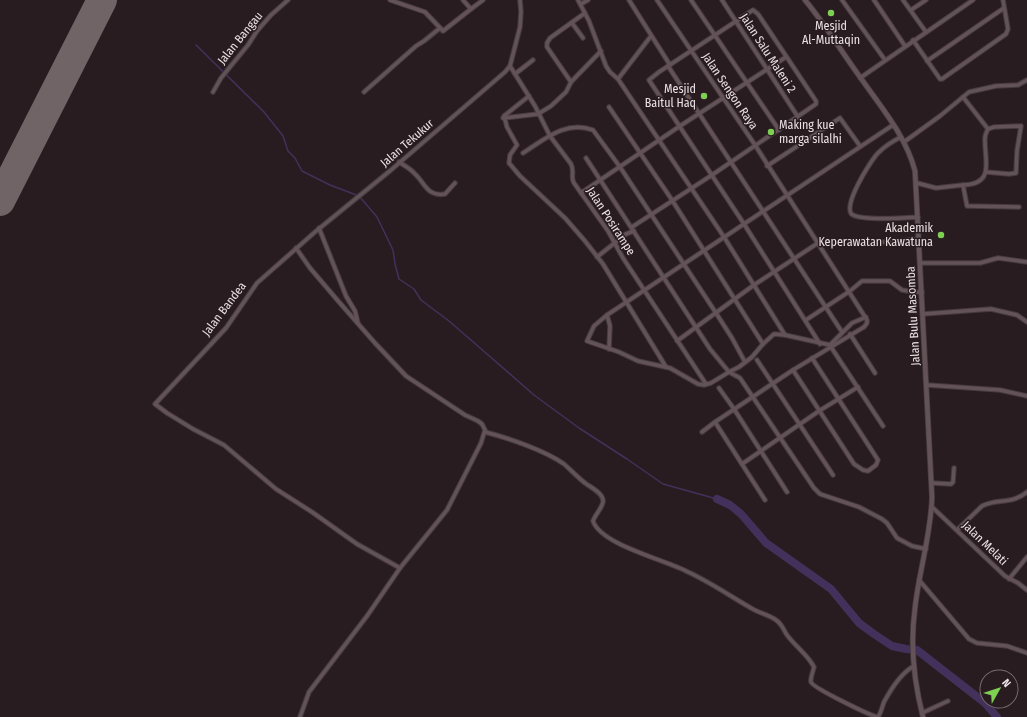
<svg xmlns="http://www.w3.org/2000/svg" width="1027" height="717" font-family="'Fira Sans Condensed',sans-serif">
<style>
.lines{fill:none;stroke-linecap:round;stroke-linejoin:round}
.stream{stroke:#43315b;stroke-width:1.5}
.river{stroke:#43315b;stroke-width:8}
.runway{stroke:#706467;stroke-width:30}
.minor-casing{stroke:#453b3e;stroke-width:5.5}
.tertiary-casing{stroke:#453b3e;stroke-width:6}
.minor{stroke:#635257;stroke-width:3.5}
.tertiary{stroke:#635257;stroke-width:4.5}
.poi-dot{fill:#7ed053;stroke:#291c20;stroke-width:1.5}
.labels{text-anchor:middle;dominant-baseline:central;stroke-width:3;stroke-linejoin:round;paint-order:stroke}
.poi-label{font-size:12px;fill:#ebe2e4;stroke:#291c20;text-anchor:end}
.street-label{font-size:12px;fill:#ebe2e4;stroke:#291c20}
</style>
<rect width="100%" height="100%" fill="#291c20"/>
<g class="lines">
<!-- stream -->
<path class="stream" d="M196,45L264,112L283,136L288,151L295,158L302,171L330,185L359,196L377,217L393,250L395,264L399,279L414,289L421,300L449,321L534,395L579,428L627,459L663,484L717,499"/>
<!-- river -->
<path class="river" d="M717,499L730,505L741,514L766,543L831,589L859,623L874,634L892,646L906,649L917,650L985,703L997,717"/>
<!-- runway -->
<path class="runway" d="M0,201L102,0"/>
<!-- minor casing -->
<g class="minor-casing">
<g id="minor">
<path d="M390,0L425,12L443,31L471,9"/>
<path d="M463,0L471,9L483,0"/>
<path d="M578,0L589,21L606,66L610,72L618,79L724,237L785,335"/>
<path d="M629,0L670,65"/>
<path d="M657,0L755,145L867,320V323L864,327L793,370L715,422L702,432"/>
<path d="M691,0L779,130"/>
<path d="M722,0L798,117"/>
<path d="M842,0L885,60"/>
<path d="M874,0L905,46"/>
<path d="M903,0L926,32"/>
<path d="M581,4L588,0"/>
<path d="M911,10L926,0"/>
<path d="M572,23L583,38"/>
<path d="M913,40L940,79H942L1006,34L1008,29L1003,0"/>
<path d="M927,61L1004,8"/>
<path d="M510,66L535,106L550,136L571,164C575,172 570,177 574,183L608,231L623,258L706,384"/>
<path d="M668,66L842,332"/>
<path d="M515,74L533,60"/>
<path d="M860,78L973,0"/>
<path d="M618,79L651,36"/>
<path d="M571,82L547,47V43L550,38L585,13"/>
<path d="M213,92L221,78L248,45L257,31L271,15L288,0"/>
<path d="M364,92L416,46L424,41L440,28"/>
<path d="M529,96L504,116L507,127L517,145L510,155L509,163L520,176L565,218L585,241L603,264L666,367"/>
<path d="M963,97L988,129C987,131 985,135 985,138C984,160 996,184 963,185L967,206L1019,207"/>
<path d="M609,107L672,200L763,344"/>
<path d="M503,118L538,114L551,106L566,92L571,82L601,51"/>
<path d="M901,137C893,141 885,146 878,153C871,160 840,209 853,215C865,221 903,218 918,217"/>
<path d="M904,142L940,116L969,92L996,86L1018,85L1027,80"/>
<path d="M523,153C545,139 566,120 593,130L620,167L716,313L732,338L745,362"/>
<path d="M586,158L710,349L729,372L740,378L814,488L820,494L859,507L882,519L887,523L897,538L912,546L926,549"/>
<path d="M399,162C405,166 411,169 415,174C425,183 427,197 445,194L455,183"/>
<path d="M767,166L840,118L860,146"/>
<path d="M986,172L1009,174L1016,173L1017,151L1021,126L994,127L988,129"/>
<path d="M917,183L936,188L963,185"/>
<path d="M581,193L680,126L786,57"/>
<path d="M632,227L712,175L816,104V101L758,14L753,10L659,72L649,80L744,224L820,344"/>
<path d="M319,228L346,296L355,311L358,323"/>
<path d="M869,242H886L919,239"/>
<path d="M296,248L310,268L339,302L375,343L406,376L465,415L478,421L482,424L485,430L481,443L447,510L400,568L367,616L309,692L300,717"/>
<path d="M597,257L626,234L634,231"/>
<path d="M920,263H980L998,258L1027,262"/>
<path d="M923,314L991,309L1017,315L1027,322"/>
<path d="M607,315L610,326L609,349"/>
<path d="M866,317L852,323L830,345L785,335L774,334L763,344L752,357L739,367L729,372L711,383L704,385L698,384L670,368L638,361L619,352L587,341L594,326L607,315L893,125"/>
<path d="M806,320L850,291L862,281H890L902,290L914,292H922"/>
<path d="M850,334L875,373"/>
<path d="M677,341L754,285L818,243"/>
<path d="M831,347L883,426"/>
<path d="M757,360L833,475"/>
<path d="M793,370L854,464L863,470L868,471L876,465L878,460L812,358"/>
<path d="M927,385L1000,390L1027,396"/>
<path d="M719,388L734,409L787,492"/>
<path d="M715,422L765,500"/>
<path d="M485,432C508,438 544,450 564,464C571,470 577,477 585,483C590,487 604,493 603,502C602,508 595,515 593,521C601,545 666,560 688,572C710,582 730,596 751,608C759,613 769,615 776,620C782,624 783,629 787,635C795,646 808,655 814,667C813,672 810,678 811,682C813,688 871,716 878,717C881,713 882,707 884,702C891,689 901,673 914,666"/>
<path d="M742,464L819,411L858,387"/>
<path d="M932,483L951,484L953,482L954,468"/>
<path d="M932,507L1005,576L1018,583L1027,590"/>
<path d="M957,530L982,506C997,498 1011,505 1027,492"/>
<path d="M400,568L357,544L312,512L276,489L224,445L193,429L167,413L155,404L226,328L257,283L315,232L391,170L505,72L510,66L520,27L521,12L520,0"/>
<path d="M1009,579L1027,557"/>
<path d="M919,580L969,639L977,643L1007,646L1027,653"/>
<path d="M922,713L948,701"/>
</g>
</g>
<!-- tertiary casing -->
<g class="tertiary-casing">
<path id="tertiary" d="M805,0C825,24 841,51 860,77C881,107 906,136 915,171L932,497C931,535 919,571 915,608C910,644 914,682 923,717"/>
</g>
<!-- minor -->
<use href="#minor" class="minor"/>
<!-- tertiary -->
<use href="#tertiary" class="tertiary"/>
</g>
<!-- markers -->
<g class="poi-dot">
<circle cx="831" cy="13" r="4"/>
<circle cx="704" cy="96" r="4"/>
<circle cx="771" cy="132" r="4"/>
<circle cx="941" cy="235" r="4"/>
</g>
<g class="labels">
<!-- poi labels -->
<g class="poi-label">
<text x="831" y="26" text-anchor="middle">Mesjid<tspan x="831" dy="14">Al-Muttaqin</tspan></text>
<text x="696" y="89">Mesjid<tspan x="696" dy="14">Baitul Haq</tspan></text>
<text x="779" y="125" text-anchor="start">Making kue<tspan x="779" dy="14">marga silalhi</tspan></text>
<text x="933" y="228">Akademik<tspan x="933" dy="14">Keperawatan Kawatuna</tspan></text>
</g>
<!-- street labels -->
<g class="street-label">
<text transform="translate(240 38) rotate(-51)">Jalan Bangau</text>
<text transform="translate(768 53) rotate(57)">Jalan Salu Maleni 2</text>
<text transform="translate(730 91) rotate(56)">Jalan Sengon Raya</text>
<text transform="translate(407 143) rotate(-41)">Jalan Tekukur</text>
<text transform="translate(611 221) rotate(57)">Jalan Posirampe</text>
<text transform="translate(224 309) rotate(-53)">Jalan Bandea</text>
<text transform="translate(913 316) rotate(-93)">Jalan Bulu Masomba</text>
<text transform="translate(985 543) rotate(44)">Jalan Melati</text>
</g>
</g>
<!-- north arrow -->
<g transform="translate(999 689) rotate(51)"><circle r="19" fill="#291c20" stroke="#776b6e"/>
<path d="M0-3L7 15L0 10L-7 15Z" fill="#7ed053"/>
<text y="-6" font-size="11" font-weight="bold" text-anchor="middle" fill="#ebe2e4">N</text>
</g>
</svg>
